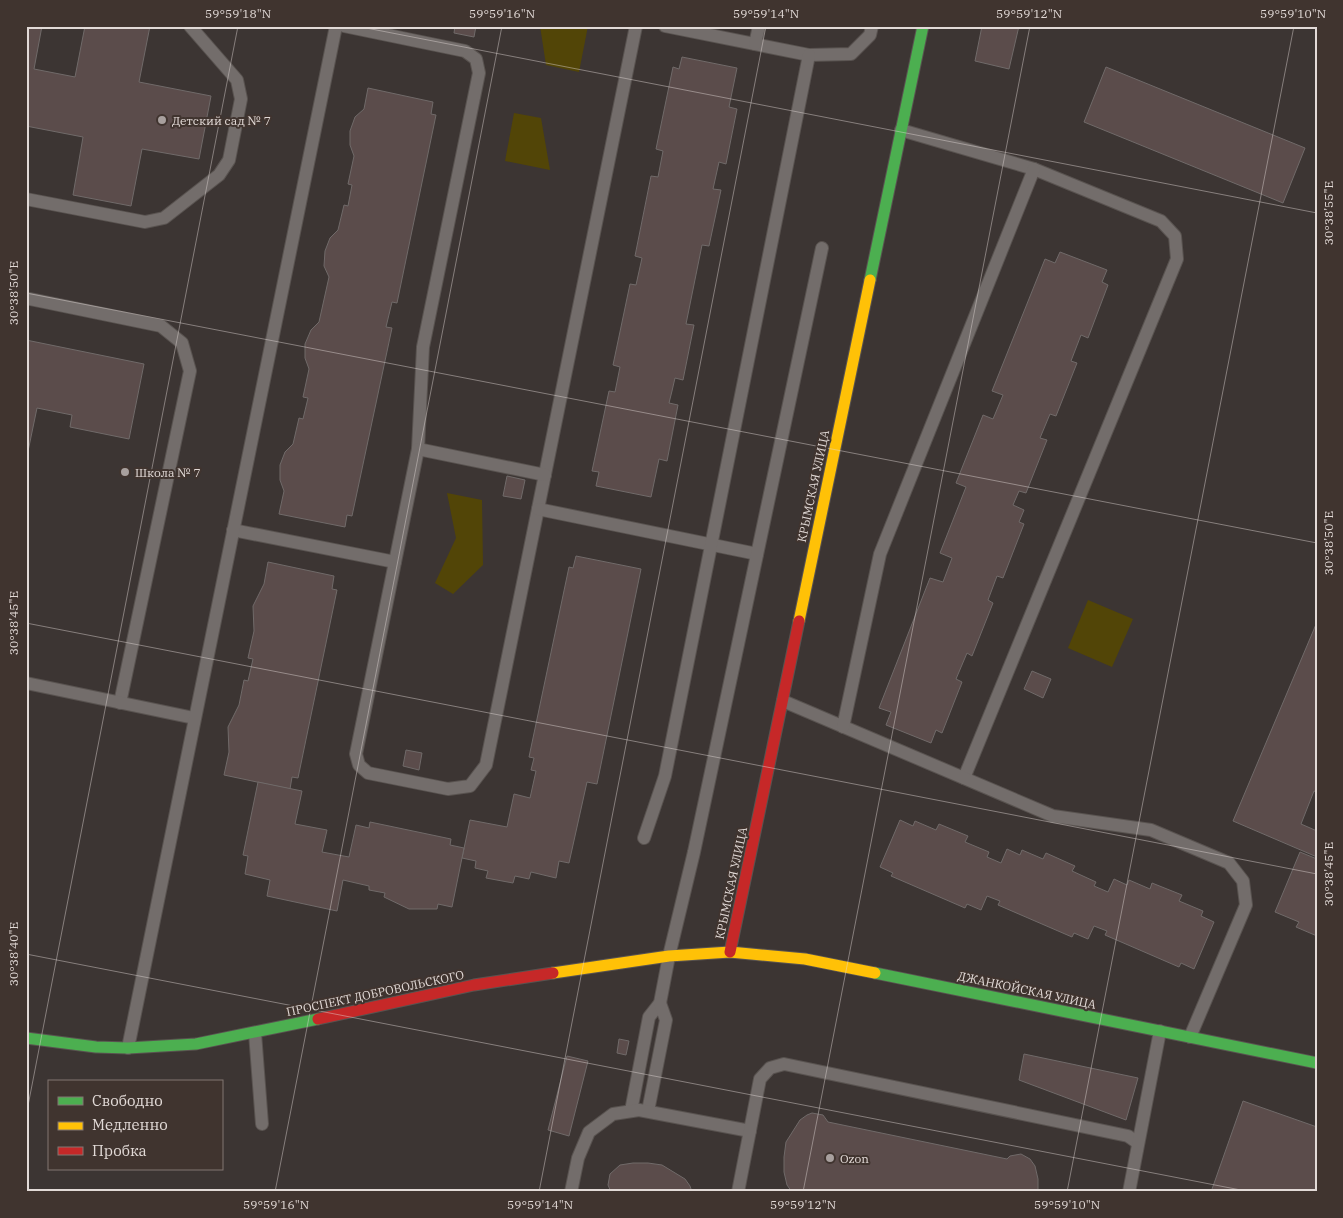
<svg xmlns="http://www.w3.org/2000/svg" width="1343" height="1218" font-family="'IBM Plex Serif',serif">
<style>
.green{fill:#524507}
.building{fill:#5b4c4b;stroke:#706a69}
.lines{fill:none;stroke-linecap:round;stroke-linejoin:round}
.lane-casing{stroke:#595350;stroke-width:14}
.fast-casing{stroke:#595350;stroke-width:13}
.slow-casing{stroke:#595350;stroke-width:13}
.jam-casing{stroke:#595350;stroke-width:13}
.lane{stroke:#736d6b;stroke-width:12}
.fast{stroke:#4caf50;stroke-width:11}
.slow{stroke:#ffc107;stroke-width:11}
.jam{stroke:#c62828;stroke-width:11}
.ticks{fill:none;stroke:#e2dad7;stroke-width:1;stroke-opacity:0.45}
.poi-dot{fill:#a8a09e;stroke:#40342f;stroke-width:2}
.labels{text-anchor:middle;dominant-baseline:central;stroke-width:4;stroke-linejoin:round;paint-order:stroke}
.poi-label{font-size:12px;fill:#e2dad7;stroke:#40342f;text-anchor:start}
.street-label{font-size:12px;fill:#e2dad7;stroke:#40342f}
.neatline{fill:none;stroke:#e2dad7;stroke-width:2}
.ticks-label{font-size:12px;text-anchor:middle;fill:#e2dad7}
</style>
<rect width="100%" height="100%" fill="#3c3533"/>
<!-- green -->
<g class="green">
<path d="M540,26H588L579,72L546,65Z"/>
<path d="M514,113L541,118L550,170L505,161Z"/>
<path d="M447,493L482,500L483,565L453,594L435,583L456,538Z"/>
<path d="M1088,600L1133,619L1112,667L1068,648Z"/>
</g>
<!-- building -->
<g class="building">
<path d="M26,26H42L34,69L75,77L85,26H150L139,82L211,96L199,159L142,149L131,206L73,195L83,137L26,126Z"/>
<path d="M455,26H476L474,37L454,33Z"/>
<path d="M982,26H1019L1009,69L975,61Z"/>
<path d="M682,57L737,68L729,107L737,109L726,164L719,162L713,189L721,190L709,246L702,245L686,324L694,325L683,380L675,378L672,391L669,403L678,405L667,461L659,459L651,497L596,486L599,472L592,471L609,391L615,392L620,367L613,365L630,284L636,285L642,258L635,256L651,176L658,177L663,151L656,149L673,67L679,69Z"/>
<path d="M1106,67L1305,148L1283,203L1084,122Z"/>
<path d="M368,88L433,102L431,114L436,115L397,303L392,302L386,327L392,328L352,516L347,515L345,527L279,514L284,491L280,480V465L285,452L293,444L299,418L303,419L308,398L303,397L309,369L305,358V344L311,330L319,322L329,277L324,266L325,251L330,238L338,230L344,205L348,206L352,185L348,184L354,156L350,145V131L355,117L364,109Z"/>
<path d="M1060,252L1107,270L1102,282L1108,285L1088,338L1081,335L1071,361L1077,363L1056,416L1050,414L1040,438L1047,440L1026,493L1019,491L1013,505L1024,510L1019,522L1024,524L1003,578L997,576L988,600L993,603L972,656L967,653L956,679L962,682L942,733L936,730L931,743L886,725L891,712L879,708L930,578L943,582L952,558L940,553L966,487L956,483L983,415L993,419L1003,395L992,391L1045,259L1055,263Z"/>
<path d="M26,340L144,364L129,439L70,427L72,415L37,408L26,461Z"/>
<path d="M507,476L525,480L521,499L503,496Z"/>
<path d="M576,556L641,569L597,784L587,782L569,863L559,861L556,878L531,872L529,879L515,876L513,883L486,878L488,871L475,868L476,861L462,858L470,820L507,827L514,794L530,798L536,771L531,770L534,758L529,757L569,567L573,568Z"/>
<path d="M268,562L334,576L332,589L337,590L298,778L292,777L290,789L224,775L229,752L228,727L239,705L244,680L248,681L253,659L248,658L254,631L253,606L264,584Z"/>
<path d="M1317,622V792L1314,791L1301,824L1317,831V857L1233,821Z"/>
<path d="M1032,671L1051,679L1043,698L1024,689Z"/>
<path d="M406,750L422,753L419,770L403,766Z"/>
<path d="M258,782L302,791L295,824L327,830L322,852L349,857L356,825L369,828L370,822L451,839L450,845L464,848L452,907L438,904L437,909H409L384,897L385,893L369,890V886L343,880L337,911L267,896L270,880L245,874L248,856L243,855Z"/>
<path d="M900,820L913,826L915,821L936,830L939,824L968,836L965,842L989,852L987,857L1001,863L1007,849L1020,855L1022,850L1043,859L1046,853L1075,866L1072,871L1096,882L1094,886L1108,892L1114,879L1127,885L1129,880L1150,889L1152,883L1182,895L1179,901L1203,911L1201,916L1214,922L1194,969L1181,963L1179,967L1105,935L1107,931L1094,926L1088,939L1074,933L1072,937L998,905L1000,901L987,896L981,910L967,904L965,908L891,876L893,873L880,867Z"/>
<path d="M1300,852L1317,859V936L1296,927L1299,922L1275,912Z"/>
<path d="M619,1039L629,1041L626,1055L617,1053Z"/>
<path d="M1024,1054L1138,1078L1126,1120L1019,1080Z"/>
<path d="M567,1056L588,1061L569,1136L548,1130Z"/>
<path d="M1243,1101L1317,1127V1192H1211Z"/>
<path d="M812,1113L823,1115L828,1122L1007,1159L1010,1156L1021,1154L1030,1159L1035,1166L1038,1179V1192H792L787,1185L784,1172V1157L786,1142L800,1120L807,1115Z"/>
<path d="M633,1163H648L662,1165L685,1179L690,1186L692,1192H611L608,1185L610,1174L620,1165Z"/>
</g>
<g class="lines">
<!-- lane casing -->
<g class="lane-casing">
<g id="lane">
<path d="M344,26L465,51L476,59L479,73L423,347L418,449L356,754L359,765L368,773L448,789L470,786L486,765L636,26"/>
<path d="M665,26L809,55L851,54L870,35L872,26"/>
<path d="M755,44L759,26"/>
<path d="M901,130L1034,169L1161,221L1175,236L1177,259L964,778"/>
<path d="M26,199L145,222L164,218L219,175L229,160L241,99L237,80L190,26"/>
<path d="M26,299H30L161,326L182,343L190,371L120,703"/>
<path d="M418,449L545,475"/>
<path d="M538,509L757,554"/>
<path d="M233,530L395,562"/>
<path d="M26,683L194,718"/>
<path d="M783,701L1053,816L1151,830L1229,863L1243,881L1246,905L1190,1037"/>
<path d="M843,727L880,554L1034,169"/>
<path d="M644,838L665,776L809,55"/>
<path d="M255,1033L262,1124"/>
<path d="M128,1048L336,26"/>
<path d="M631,1111L649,1017L660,1003L669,956L694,852L822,248"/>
<path d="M648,1111L666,1020L660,1003"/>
<path d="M571,1192L578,1158L589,1132L613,1114L639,1110L750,1131"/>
<path d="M738,1192L760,1079L770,1068L784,1064L1128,1136L1138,1143"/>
<path d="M1129,1192L1160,1031"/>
</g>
</g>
<!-- fast casing -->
<g class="fast-casing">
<g id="fast">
<path d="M870,280L923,26"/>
<path d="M875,973L1317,1063"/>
<path d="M26,1038L96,1047L128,1048L196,1044L318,1019"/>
</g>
</g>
<!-- slow casing -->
<g class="slow-casing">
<g id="slow">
<path d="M799,621L870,280"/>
<path d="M553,973L669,956L730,952L805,959L875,973"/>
</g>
</g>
<!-- jam casing -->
<g class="jam-casing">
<g id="jam">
<path d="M730,952L799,621"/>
<path d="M318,1019L474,985L553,973"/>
</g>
</g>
<!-- lane -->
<use href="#lane" class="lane"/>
<!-- fast -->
<use href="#fast" class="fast"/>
<!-- slow -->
<use href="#slow" class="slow"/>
<!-- jam -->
<use href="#jam" class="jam"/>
</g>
<!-- ticks -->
<path class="ticks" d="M356,26L1317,213M26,293L1317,543M26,623L1317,874M26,954L1251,1192M26,1116L238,26M275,1192L502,26M539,1192L766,26M803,1192L1030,26M1067,1192L1294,26"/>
<!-- markers -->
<g class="poi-dot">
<circle cx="162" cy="120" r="5"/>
<circle cx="125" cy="472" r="5"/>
<circle cx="830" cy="1158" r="5"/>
</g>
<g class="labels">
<!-- poi labels -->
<g class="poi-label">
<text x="172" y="120">Детский сад № 7</text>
<text x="135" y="472">Школа № 7</text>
<text x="840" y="1158">Ozon</text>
</g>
<!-- street labels -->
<g class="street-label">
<text transform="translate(813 486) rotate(-78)">КРЫМСКАЯ УЛИЦА</text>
<text transform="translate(731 883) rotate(-78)">КРЫМСКАЯ УЛИЦА</text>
<text transform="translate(1027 990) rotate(12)">ДЖАНКОЙСКАЯ УЛИЦА</text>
<text transform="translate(375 993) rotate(-12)">ПРОСПЕКТ ДОБРОВОЛЬСКОГО</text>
</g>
</g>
<!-- border -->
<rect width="1343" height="1218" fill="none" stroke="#40342f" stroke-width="55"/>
<!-- legend -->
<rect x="48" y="1080" width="175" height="90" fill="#40342f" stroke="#817672"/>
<rect x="58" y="1097" width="25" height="8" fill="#4caf50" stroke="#817672"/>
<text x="92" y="1106" font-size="15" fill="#e2dad7">Свободно</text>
<rect x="58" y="1122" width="25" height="8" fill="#ffc107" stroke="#817672"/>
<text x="92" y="1130" font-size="15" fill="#e2dad7">Медленно</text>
<rect x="58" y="1147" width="25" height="8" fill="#c62828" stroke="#817672"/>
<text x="92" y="1156" font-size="15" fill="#e2dad7">Пробка</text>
<rect x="28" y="28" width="1288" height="1162" class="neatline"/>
<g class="ticks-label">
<text x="238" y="18">59°59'18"N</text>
<text x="502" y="18">59°59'16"N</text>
<text x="766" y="18">59°59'14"N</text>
<text x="1029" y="18">59°59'12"N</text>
<text x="1293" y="18">59°59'10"N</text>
<text transform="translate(1329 213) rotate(-90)" y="4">30°38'55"E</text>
<text transform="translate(14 293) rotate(-90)" y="4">30°38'50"E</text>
<text transform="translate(1329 543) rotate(-90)" y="4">30°38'50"E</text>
<text transform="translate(14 623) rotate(-90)" y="4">30°38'45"E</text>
<text transform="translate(1329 874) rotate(-90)" y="4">30°38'45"E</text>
<text transform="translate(14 954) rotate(-90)" y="4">30°38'40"E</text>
<text x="276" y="1209">59°59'16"N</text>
<text x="540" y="1209">59°59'14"N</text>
<text x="803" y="1209">59°59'12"N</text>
<text x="1067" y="1209">59°59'10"N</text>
</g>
</svg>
